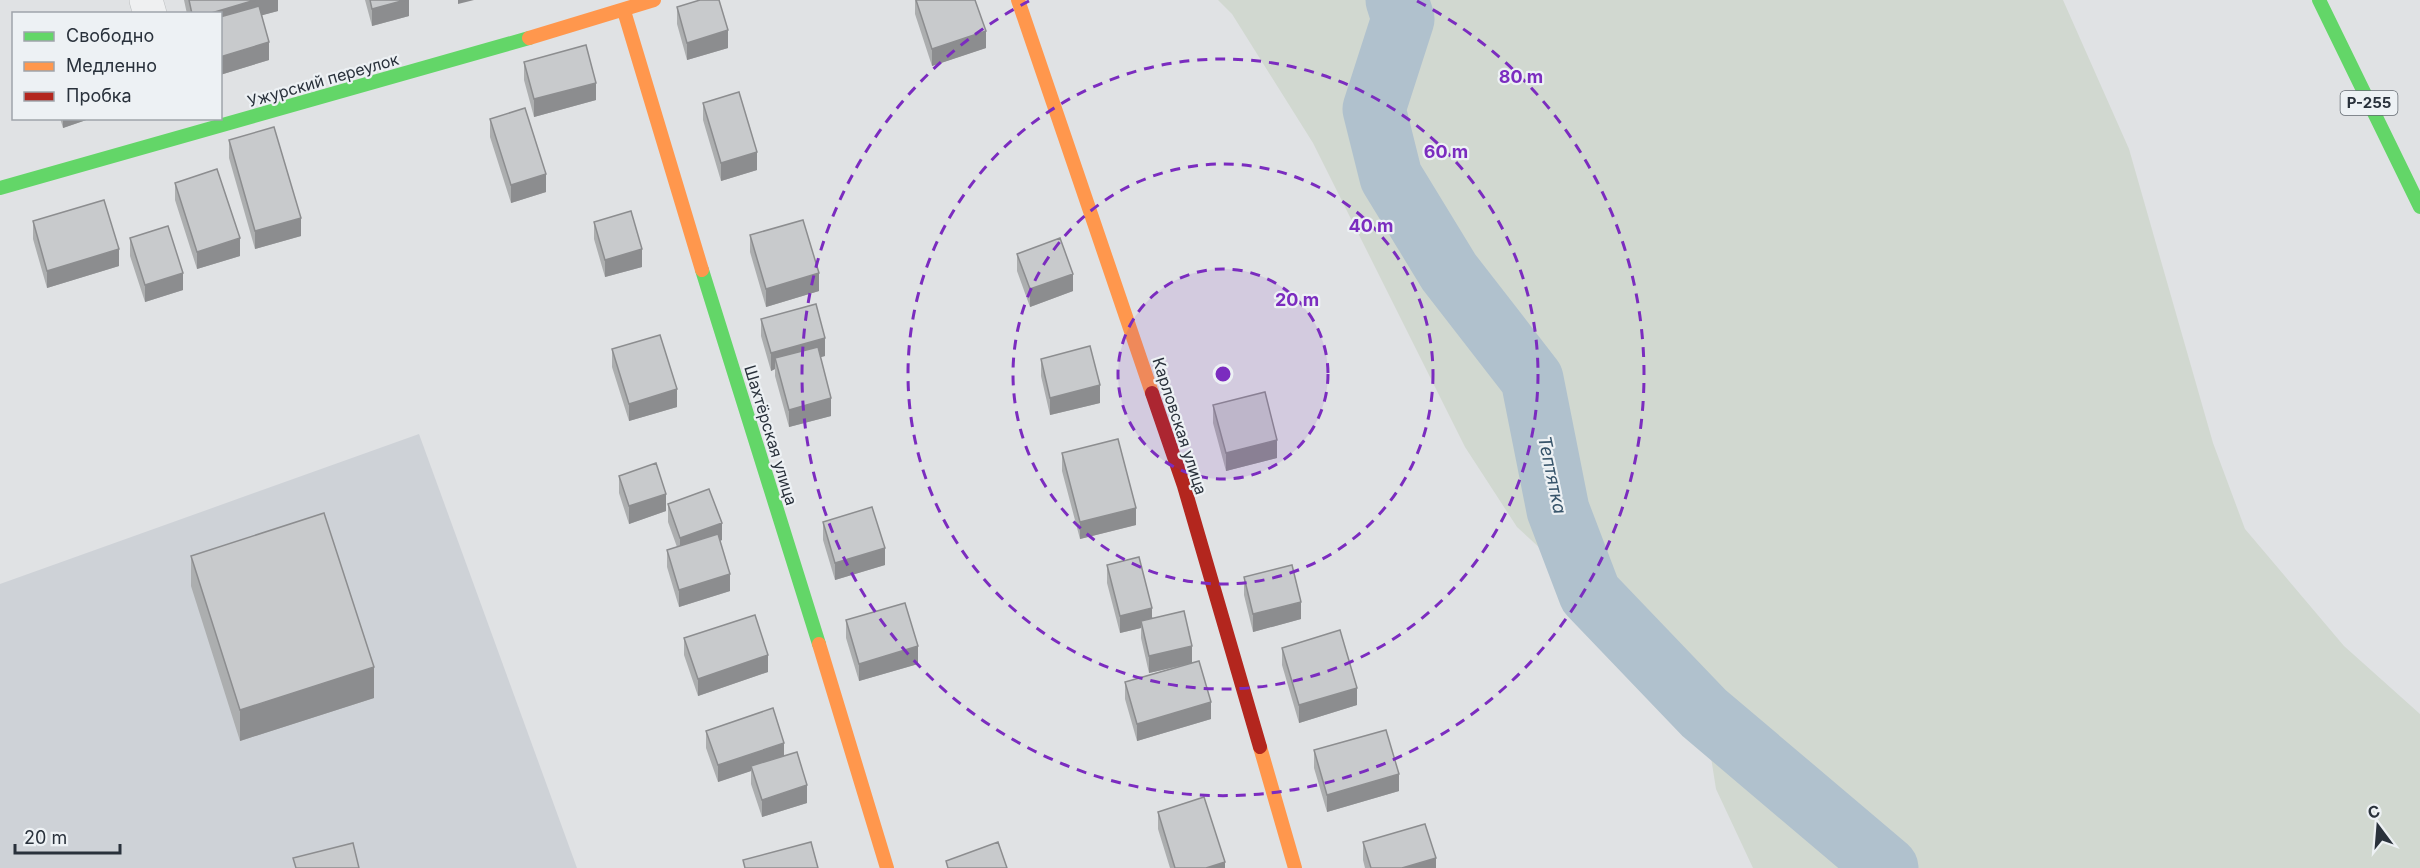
<svg xmlns="http://www.w3.org/2000/svg" width="2420" height="868" font-family="Inter,sans-serif">
<rect width="100%" height="100%" fill="#e0e2e4"/>
<!-- built -->
<path fill="#ced2d7" d="M419 434 577 868H0V584Z"/>
<!-- green -->
<path fill="#d1d8d0" d="M1218 0H2063L2129 149 2213 443 2245 529 2344 646 2420 714V868H1753L1716 789 1704 713 1636 660 1590 594 1517 527 1465 447 1313 143 1232 14Z"/>
<g fill="none" stroke-linecap="round" stroke-linejoin="round">
<!-- river -->
<path stroke="#b0c1cd" stroke-width="63" d="M1397 0 1403 19 1374 109 1391 177 1449 272 1532 379 1558 510 1590 594 1704 713 1887 868"/>
<!-- street casing -->
<g stroke="#bec0c2" stroke-width="34">
<path id="street" d="M146 0 150 14"/>
</g>
<!-- street -->
<use href="#street" stroke="#eff0f1" stroke-width="33"/>
<!-- fast -->
<path stroke="#63d668" stroke-width="14" d="M2319 0 2420 207
M0 188 529 38
M702 270 819 644"/>
<!-- slow -->
<path stroke="#ff974d" stroke-width="14" d="M1018 0 1152 393
M624 11 702 270
M529 38 654 0
M819 644 887 868
M1260 747 1295 868"/>
<!-- jam -->
<path stroke="#b3261e" stroke-width="14" d="M1152 393 1184 486 1260 747"/>
</g>
<!-- wall -->
<path fill="#acaeaf" d="M184 0H278V11L262 15 269 60 220 75V14H187Z
M365 0H409V16L372 26Z
M915 0H975L986 48 932 66 915 14Z
M677 7 728 48 687 60 677 24Z
M524 62 596 100 534 117 524 80Z
M703 103 757 170 721 181 703 120Z
M60 118H92L63 128Z
M490 119 546 192 511 203 490 137Z
M229 140 301 236 255 249 229 158Z
M175 183 240 256 197 269 175 200Z
M33 221 119 266 47 288 33 239Z
M594 222 642 267 605 277 594 239Z
M750 235 819 291 766 307 750 252Z
M130 238 183 290 145 302 130 256Z
M1017 254 1073 291 1030 307 1017 271Z
M761 319 825 356 820 357 831 416 789 427 775 376V369L771 371 761 336Z
M612 349 677 407 629 421 612 367Z
M1041 359 1100 403 1050 415 1041 376Z
M1213 405 1277 458 1226 471 1213 423Z
M1062 453 1136 525 1080 539 1062 471Z
M619 476 666 511 629 524 619 493Z
M668 504 722 540 720 541 730 591 679 607 667 567V550L677 547 668 522Z
M823 522 885 565 835 580 823 540Z
M191 556 374 698 240 741 191 586Z
M1107 565 1192 663 1211 719 1137 741 1125 699V682L1185 665 1149 673 1141 638V628L1120 633 1107 583Z
M1244 577 1301 619 1253 632 1244 595Z
M846 620 918 664 859 681 846 638Z
M684 638 768 672 698 696 684 655Z
M1282 648 1357 705 1299 723 1282 665Z
M706 731 784 756 807 803 762 817 751 784V771L718 782 706 748Z
M1314 750 1399 791 1327 812 1314 768Z
M1158 812 1225 868H1170L1158 829Z
M1363 842 1436 868H1365L1363 860Z"/>
<!-- shaded-wall -->
<path fill="#8c8d8f" d="M255 0H278V11L220 27V14H208Z
M405 0H409V16L372 26V9Z
M458 0H474L458 4Z
M728 30V48L687 60V43Z
M986 31V48L932 66V49Z
M269 42V60L220 75V57Z
M596 83V100L534 117V99Z
M63 118H92L63 128Z
M757 152V170L721 181V163Z
M546 174V192L511 203V185Z
M301 218V236L255 249V231Z
M240 238V256L197 269V252Z
M119 249V266L47 288V271Z
M642 249V267L605 277V260Z
M183 273V290L145 302V285Z
M819 273V291L766 307V289Z
M1073 274V291L1030 307V289Z
M825 338V356L778 369 775 358V369L771 371V353Z
M1100 385V403L1050 415V398Z
M677 389V407L629 421V404Z
M831 398V416L789 427V410Z
M1277 440V458L1226 471V453Z
M666 494V511L629 524V506Z
M1136 508V525L1080 539V522Z
M722 523V540L680 555V538Z
M885 548V565L835 580V563Z
M730 574V591L679 607V590Z
M1301 602V619L1253 632V614Z
M1152 608V625L1141 621V628L1120 633V616Z
M918 646V664L859 681V664Z
M1192 646V663L1149 673V656Z
M768 655V672L698 696V679Z
M374 667V698L240 741V710Z
M1357 688V705L1299 723V705Z
M1211 702V719L1137 741V724Z
M784 743V760L751 766V771L718 782V765Z
M1399 774V791L1327 812V795Z
M807 785V803L762 817V800Z
M1436 858V868H1402Z
M1225 862V868H1206Z"/>
<!-- building -->
<path fill="#c8cacc" stroke="#8c8d8f" stroke-width="1.5" d="M189 0H255L208 14H192Z
M370 0H405L372 9Z
M700 0H719L728 30 687 43 677 7Z
M916 0H975L986 31 932 49Z
M259 6 269 42 220 57V17Z
M586 45 596 83 534 99 524 62Z
M739 92 757 152 721 163 703 103Z
M525 108 546 174 511 185 490 119Z
M274 127 301 218 255 231 229 140Z
M217 169 240 238 197 252 175 183Z
M104 200 119 249 47 271 33 221Z
M631 211 642 249 605 260 594 222Z
M803 220 819 273 766 289 750 235Z
M168 226 183 273 145 285 130 238Z
M1060 238 1073 274 1030 289 1017 254Z
M816 304 825 338 771 353 761 319Z
M660 335 677 389 629 404 612 349Z
M1090 346 1100 385 1050 398 1041 359Z
M818 347 831 398 789 410 775 358Z
M1265 392 1277 440 1226 453 1213 405Z
M1118 439 1136 508 1080 522 1062 453Z
M656 463 666 494 629 506 619 476Z
M709 489 722 523 680 538 668 504Z
M872 507 885 548 835 563 823 522Z
M324 513 374 667 240 710 191 556Z
M718 534 730 574 679 590 667 550Z
M1139 557 1152 608 1120 616 1107 565Z
M1292 565 1301 602 1253 614 1244 577Z
M905 603 918 646 859 664 846 620Z
M1184 611 1192 646 1149 656 1141 621Z
M755 615 768 655 698 679 684 638Z
M1340 630 1357 688 1299 705 1282 648Z
M1199 661 1211 702 1137 724 1125 682Z
M773 708 784 743 718 765 706 731Z
M1386 730 1399 774 1327 795 1314 750Z
M797 752 807 785 762 800 751 766Z
M1204 797 1225 862 1206 868H1175L1158 812Z
M1425 824 1436 858 1402 868H1371L1363 842Z
M811 842 818 868H745L743 860Z
M998 842 1007 868H948L946 861Z
M353 843 359 868H296L293 858Z"/>
<!-- distance rings -->
<circle cx="1223" cy="374" r="105" fill="#7b2cbf" fill-opacity=".12"/>
<g fill="none" stroke="#7b2cbf" stroke-width="3" stroke-dasharray="10 8">
<circle cx="1223" cy="374" r="105"/>
<circle cx="1223" cy="374" r="210"/>
<circle cx="1223" cy="374" r="315"/>
<path d="M1417 1A421 421 0 1 1 1029 1"/>
</g>
<g text-anchor="middle" stroke-width="4.5" stroke-linejoin="round" paint-order="stroke">
<!-- shield labels -->
<rect fill="#edf1f4" stroke="#646b72" stroke-width="1.5" x="2340.5" y="91" width="57" height="24" rx="4.5"/>
<g font-size="15" font-weight="bold" fill="#29313b">
<text x="2369" y="108">Р-255</text>
</g>
<!-- street labels -->
<g font-size="16" fill="#29313b" stroke="#edf1f4">
<text transform="translate(323 80) rotate(-16)" y="6">Ужурский переулок</text>
<text transform="translate(1180 426) rotate(72)" y="6">Карловская улица</text>
<text transform="translate(771 435) rotate(73)" y="6">Шахтёрская улица</text>
</g>
<!-- water labels -->
<g font-size="18" font-style="italic" fill="#37546a" stroke="#edf1f4">
<text transform="translate(1552 475) rotate(78)" y="6">Тептятка</text>
</g>
</g>
<circle cx="1223" cy="374" r="9" fill="#7b2cbf" stroke="#edf1f4" stroke-width="3"/>
<g font-size="18" text-anchor="middle" font-weight="bold" fill="#7b2cbf" stroke="#edf1f4" stroke-width="4.5" stroke-linejoin="round" paint-order="stroke">
<text x="1521" y="83">80 m</text>
<text x="1446" y="158">60 m</text>
<text x="1371" y="232">40 m</text>
<text x="1297" y="306">20 m</text>
</g>
<!-- legend -->
<rect x="12" y="12" width="210" height="108" fill="#edf1f4" stroke="#9fa4aa" stroke-width="1.5"/>
<rect x="24" y="32" width="30" height="9" fill="#63d668" stroke="#9fa4aa" stroke-width="1.5"/>
<text x="66" y="42" font-size="18" fill="#29313b">Свободно</text>
<rect x="24" y="62" width="30" height="9" fill="#ff974d" stroke="#9fa4aa" stroke-width="1.5"/>
<text x="66" y="72" font-size="18" fill="#29313b">Медленно</text>
<rect x="24" y="92" width="30" height="9" fill="#b3261e" stroke="#9fa4aa" stroke-width="1.5"/>
<text x="66" y="102" font-size="18" fill="#29313b">Пробка</text>
<!-- north arrow -->
<g transform="translate(2378 826) rotate(344)" stroke="#edf1f4" stroke-width="4.5" paint-order="stroke">
<path d="M0-4.5L10 22L0 15L-10 22Z" fill="#29313b"/>
<text y="-9" font-size="16" font-weight="bold" text-anchor="middle" fill="#29313b">С</text>
</g>
<!-- scale -->
<path d="M15 844v9h105v-9" fill="none" stroke="#29313b" stroke-width="3"/>
<text x="24" y="844" font-size="18" fill="#29313b" stroke="#edf1f4" stroke-width="4.5" paint-order="stroke">20 m</text>
</svg>
